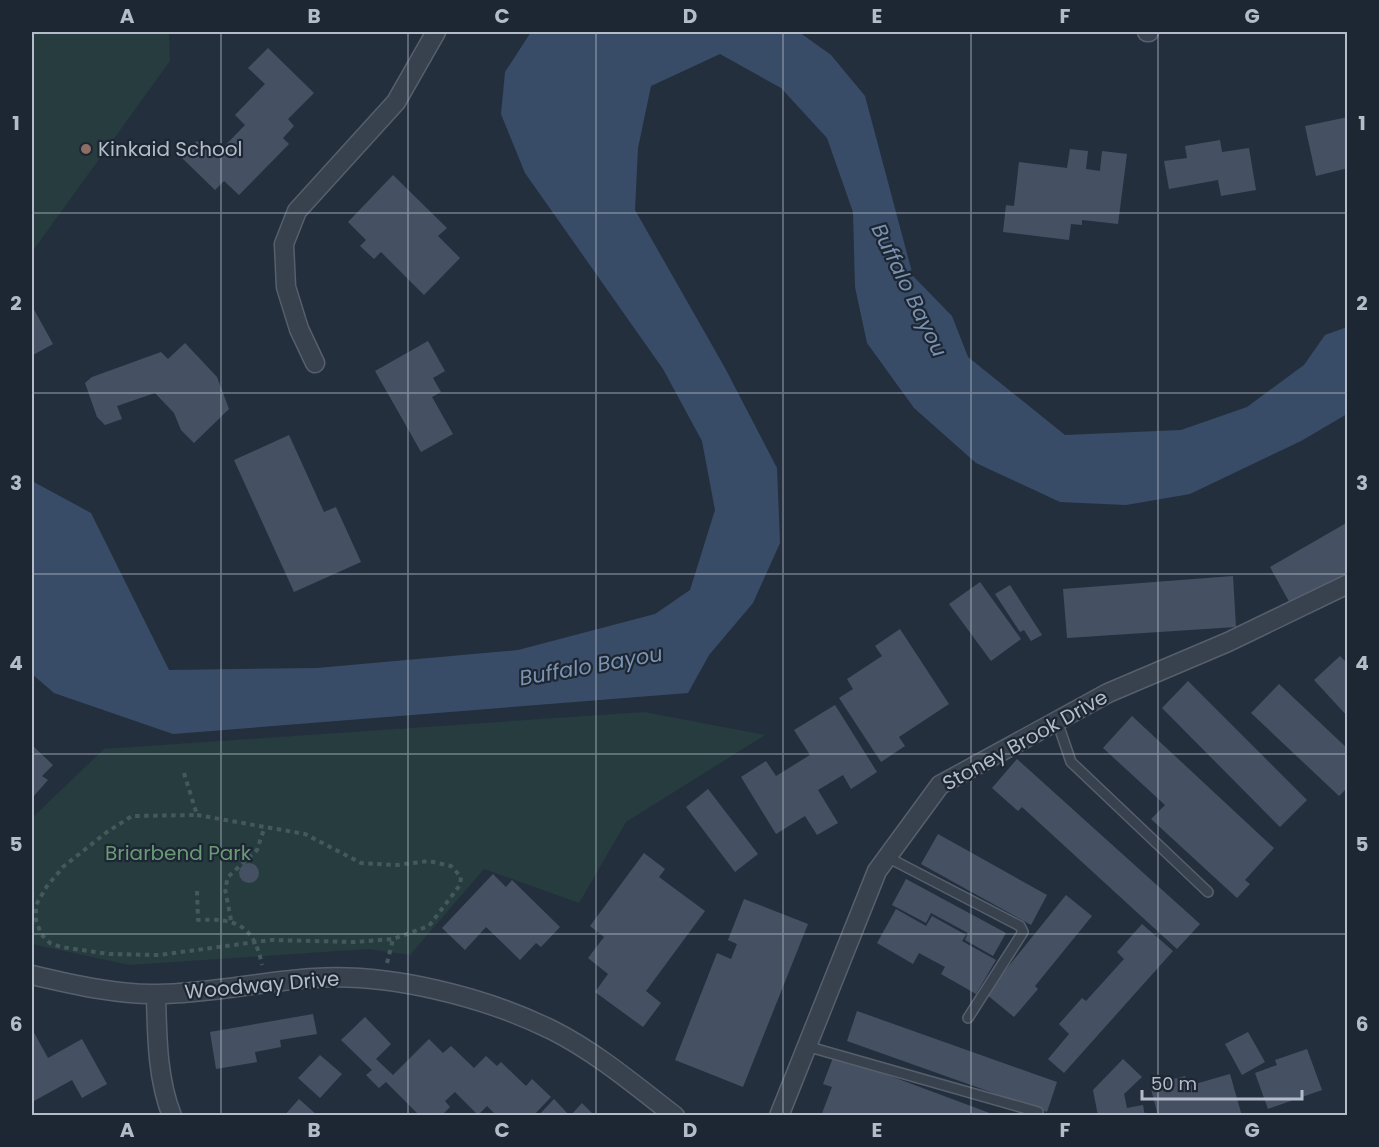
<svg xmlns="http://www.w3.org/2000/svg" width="1379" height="1147" font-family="Poppins,sans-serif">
<rect width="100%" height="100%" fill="#242f3e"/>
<!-- green -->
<path fill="#263c3f" d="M32 32H169L170 61 32 252Z
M644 712 765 735 626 822 579 903 484 869 410 955 368 949 129 965 32 944V818L104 749Z"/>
<!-- water -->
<path fill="#394c67" d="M531 32H799L831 55 865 96 913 276 952 316 968 357 1065 435 1181 430 1247 407 1304 365 1325 335 1347 327V414L1301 441 1190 494 1126 505 1060 502 976 463 914 408 867 343 855 287 853 212 827 138 781 88 720 54 651 86 638 148 635 210 725 368 777 468 780 543 753 603 709 655 688 693 173 734 54 693 32 674V481L91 513 169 670 317 668 518 650 655 614 690 590 715 510 702 441 663 369 525 173 501 114 505 72Z"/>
<!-- building -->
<path fill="#455162" d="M268 48 314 93 288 119 294 126 283 138 289 144 239 195 224 181 215 190 181 157 197 141 214 157 245 125 235 115 265 84 248 68Z
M1348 117V168L1316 176 1305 126Z
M1220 140 1222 152 1249 148 1256 190 1221 196 1218 180 1169 189 1164 161 1187 158 1185 146Z
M1070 149 1088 151 1086 169 1100 171 1102 151 1127 154 1118 224 1082 220V225L1071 224 1069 240 1003 232 1006 205 1014 206 1019 162 1067 168Z
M393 175 447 228 438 236 460 258 424 295 381 252 374 259 360 246 366 240 348 222Z
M32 306 53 344 33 355 32 353Z
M428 341 445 371 433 378 441 392 432 397 453 434 421 452 375 371Z
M185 343 217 377 229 409 194 443 181 430 174 413 155 393 117 406 122 419 105 425 97 417 85 383 92 377 161 352 168 359Z
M289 435 324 512 336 507 361 562 294 592 234 460Z
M1348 522V577L1292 607 1270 567Z
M1233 576 1236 627 1067 638 1063 589Z
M980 582 1021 639 991 661 949 604Z
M1010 585 1042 635 1031 641 1024 630 1020 632 995 594Z
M900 629 949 704 899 737 905 746 881 762 839 698 853 689 847 679 882 656 875 646Z
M1340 656 1348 664V717L1314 680Z
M1188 681 1307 800 1280 827 1162 708Z
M1279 684 1348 749V787L1339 796 1251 713Z
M835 705 877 772 851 789 843 775 818 790 838 823 817 835 805 816 776 834 741 777 766 761 776 776 810 755 794 730Z
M1132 716 1274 848 1245 880 1250 884 1237 898 1151 819 1165 805 1103 748Z
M32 745 53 765 42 776 48 780 32 798Z
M1017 759 1200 924 1177 949 1022 807 1018 811 992 788Z
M708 789 758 854 735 872 686 807Z
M938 834 1047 895 1031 925 921 864Z
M644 853 665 869 659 877 705 911 646 991 661 1003 643 1027 595 992 608 974 588 958 604 937 590 926Z
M239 873a10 10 0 1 1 20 0a10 10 0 1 1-20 0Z
M493 874 506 887 512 880 560 927 541 947 536 943 520 960 486 927 465 950 442 928Z
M906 879 1006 933 993 956 965 940 968 933 931 913 926 923 892 905Z
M1066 895 1092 916 1035 986 1038 989 1014 1017 986 994Z
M744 899 808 924 743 1087 675 1060 717 953 731 959 737 944 728 940Z
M896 909 926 926 932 916 966 935 962 941 996 960 976 994 941 974 945 967 919 953 913 964 877 943Z
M1142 924 1173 951 1064 1073 1048 1059 1069 1034 1059 1024 1082 998 1086 1001 1124 959 1117 952Z
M857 1011 1057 1082 1047 1112 847 1041Z
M313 1014 317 1034 280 1040 281 1047 255 1052 257 1062 216 1069 210 1032Z
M365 1017 391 1044 376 1059 393 1075 429 1039 443 1053 451 1046 474 1068 486 1056 497 1066 501 1062 526 1086 532 1079 551 1097 533 1116H497L487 1106 478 1115 455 1092 445 1101 450 1107 441 1116H420L386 1082 379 1088 366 1075 372 1070 341 1040Z
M32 1029 48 1058 82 1039 107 1084 82 1098 72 1080 34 1101Z
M1248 1032 1265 1062 1242 1075 1225 1044Z
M1307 1049 1322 1090 1268 1109 1255 1073 1277 1065 1275 1060Z
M320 1055 342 1074 320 1098 298 1078Z
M834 1055 995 1115 821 1116 832 1087 823 1084Z
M1123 1059 1142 1077 1124 1094 1127 1108 1143 1105 1145 1116H1098L1093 1090Z
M1230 1074 1242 1116H1158L1150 1085 1185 1076 1188 1086Z
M299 1099 318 1116H284Z
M554 1099 570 1116H538Z
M582 1103 595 1116H570Z"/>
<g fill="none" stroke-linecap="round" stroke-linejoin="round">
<!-- service casing -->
<g stroke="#565f6c" stroke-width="12">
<path id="service" d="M1057 721 1071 762 1208 892
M887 857 1020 926 1023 932 968 1018
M806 1046 1038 1112"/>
</g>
<!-- minor casing -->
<g stroke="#565f6c" stroke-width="21">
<path id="minor" d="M1147 32H1149
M315 363 299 329 286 287 284 244 297 211 396 102 436 32
M32 975C72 984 116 995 157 994 209 994 262 981 315 978 390 973 485 997 552 1030 596 1052 636 1086 675 1116
M156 994C157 1035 157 1078 172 1116
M779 1116 877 871 940 785 1108 693 1228 642 1348 584"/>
</g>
<!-- path -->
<path stroke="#44595c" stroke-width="4" stroke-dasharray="4.5 4.5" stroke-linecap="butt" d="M184 773 197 815
M197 815 305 834 361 863 397 865 429 861 451 866 461 877 460 885 429 926 393 939 355 942 271 940 159 955 109 954 61 947 50 943 41 934 36 920V905L47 886 64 866 107 832 132 816Z
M197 891 198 920C236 918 254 925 262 965
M231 920 225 889 228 877 257 850 264 829
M387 963 393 939"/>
<!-- service -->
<use href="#service" stroke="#38414e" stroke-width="9"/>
<!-- minor -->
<use href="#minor" stroke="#38414e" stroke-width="18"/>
</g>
<!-- grid -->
<path fill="none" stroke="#b4bcc9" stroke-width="1.5" stroke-opacity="0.55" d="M221 32V1116M408 32V1116M596 32V1116M783 32V1116M971 32V1116M1158 32V1116M32 213H1348M32 393H1348M32 574H1348M32 754H1348M32 934H1348"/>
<!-- markers -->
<circle fill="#8d6e63" stroke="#1d2633" stroke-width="2" cx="86" cy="149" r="6"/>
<g text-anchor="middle" stroke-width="4.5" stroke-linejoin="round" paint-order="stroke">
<!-- poi labels -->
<g font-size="20" fill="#b4bcc9" stroke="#1d2633" text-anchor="start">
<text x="98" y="156">Kinkaid School</text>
</g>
<!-- street labels -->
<g font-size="20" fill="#b4bcc9" stroke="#1d2633">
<text transform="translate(1025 740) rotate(-29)" y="7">Stoney Brook Drive</text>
<text transform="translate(262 985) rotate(-5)" y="7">Woodway Drive</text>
</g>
<!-- park labels -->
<g font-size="20" fill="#6b9a76" stroke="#1d2633">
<text x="178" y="860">Briarbend Park</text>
</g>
<!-- water labels -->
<g font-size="21" font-style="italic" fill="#7c92b1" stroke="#1d2633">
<text transform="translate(909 290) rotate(64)" y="7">Buffalo Bayou</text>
<text transform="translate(591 666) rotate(-10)" y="7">Buffalo Bayou</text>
</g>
</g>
<!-- border -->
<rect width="1379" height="1147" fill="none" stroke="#1d2633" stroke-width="66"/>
<!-- scale -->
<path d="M1142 1090v9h160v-9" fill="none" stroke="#b4bcc9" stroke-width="3"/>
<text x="1151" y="1090" font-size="18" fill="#b4bcc9" stroke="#1d2633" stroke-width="4.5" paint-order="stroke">50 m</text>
<rect x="33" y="33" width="1313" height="1081" fill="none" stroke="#b4bcc9" stroke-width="2"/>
<g font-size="20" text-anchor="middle" font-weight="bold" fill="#b4bcc9">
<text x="127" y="23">A</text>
<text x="314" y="23">B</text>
<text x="502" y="23">C</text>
<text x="690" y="23">D</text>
<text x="877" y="23">E</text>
<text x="1065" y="23">F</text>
<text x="1252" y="23">G</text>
<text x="16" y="130">1</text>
<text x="1362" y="130">1</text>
<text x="16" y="310">2</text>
<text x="1362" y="310">2</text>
<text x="16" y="490">3</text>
<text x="1362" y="490">3</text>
<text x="16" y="670">4</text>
<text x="1362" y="670">4</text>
<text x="16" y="851">5</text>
<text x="1362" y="851">5</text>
<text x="16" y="1031">6</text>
<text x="1362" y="1031">6</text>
<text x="127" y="1137">A</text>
<text x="314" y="1137">B</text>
<text x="502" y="1137">C</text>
<text x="690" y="1137">D</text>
<text x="877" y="1137">E</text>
<text x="1065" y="1137">F</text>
<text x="1252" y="1137">G</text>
</g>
</svg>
